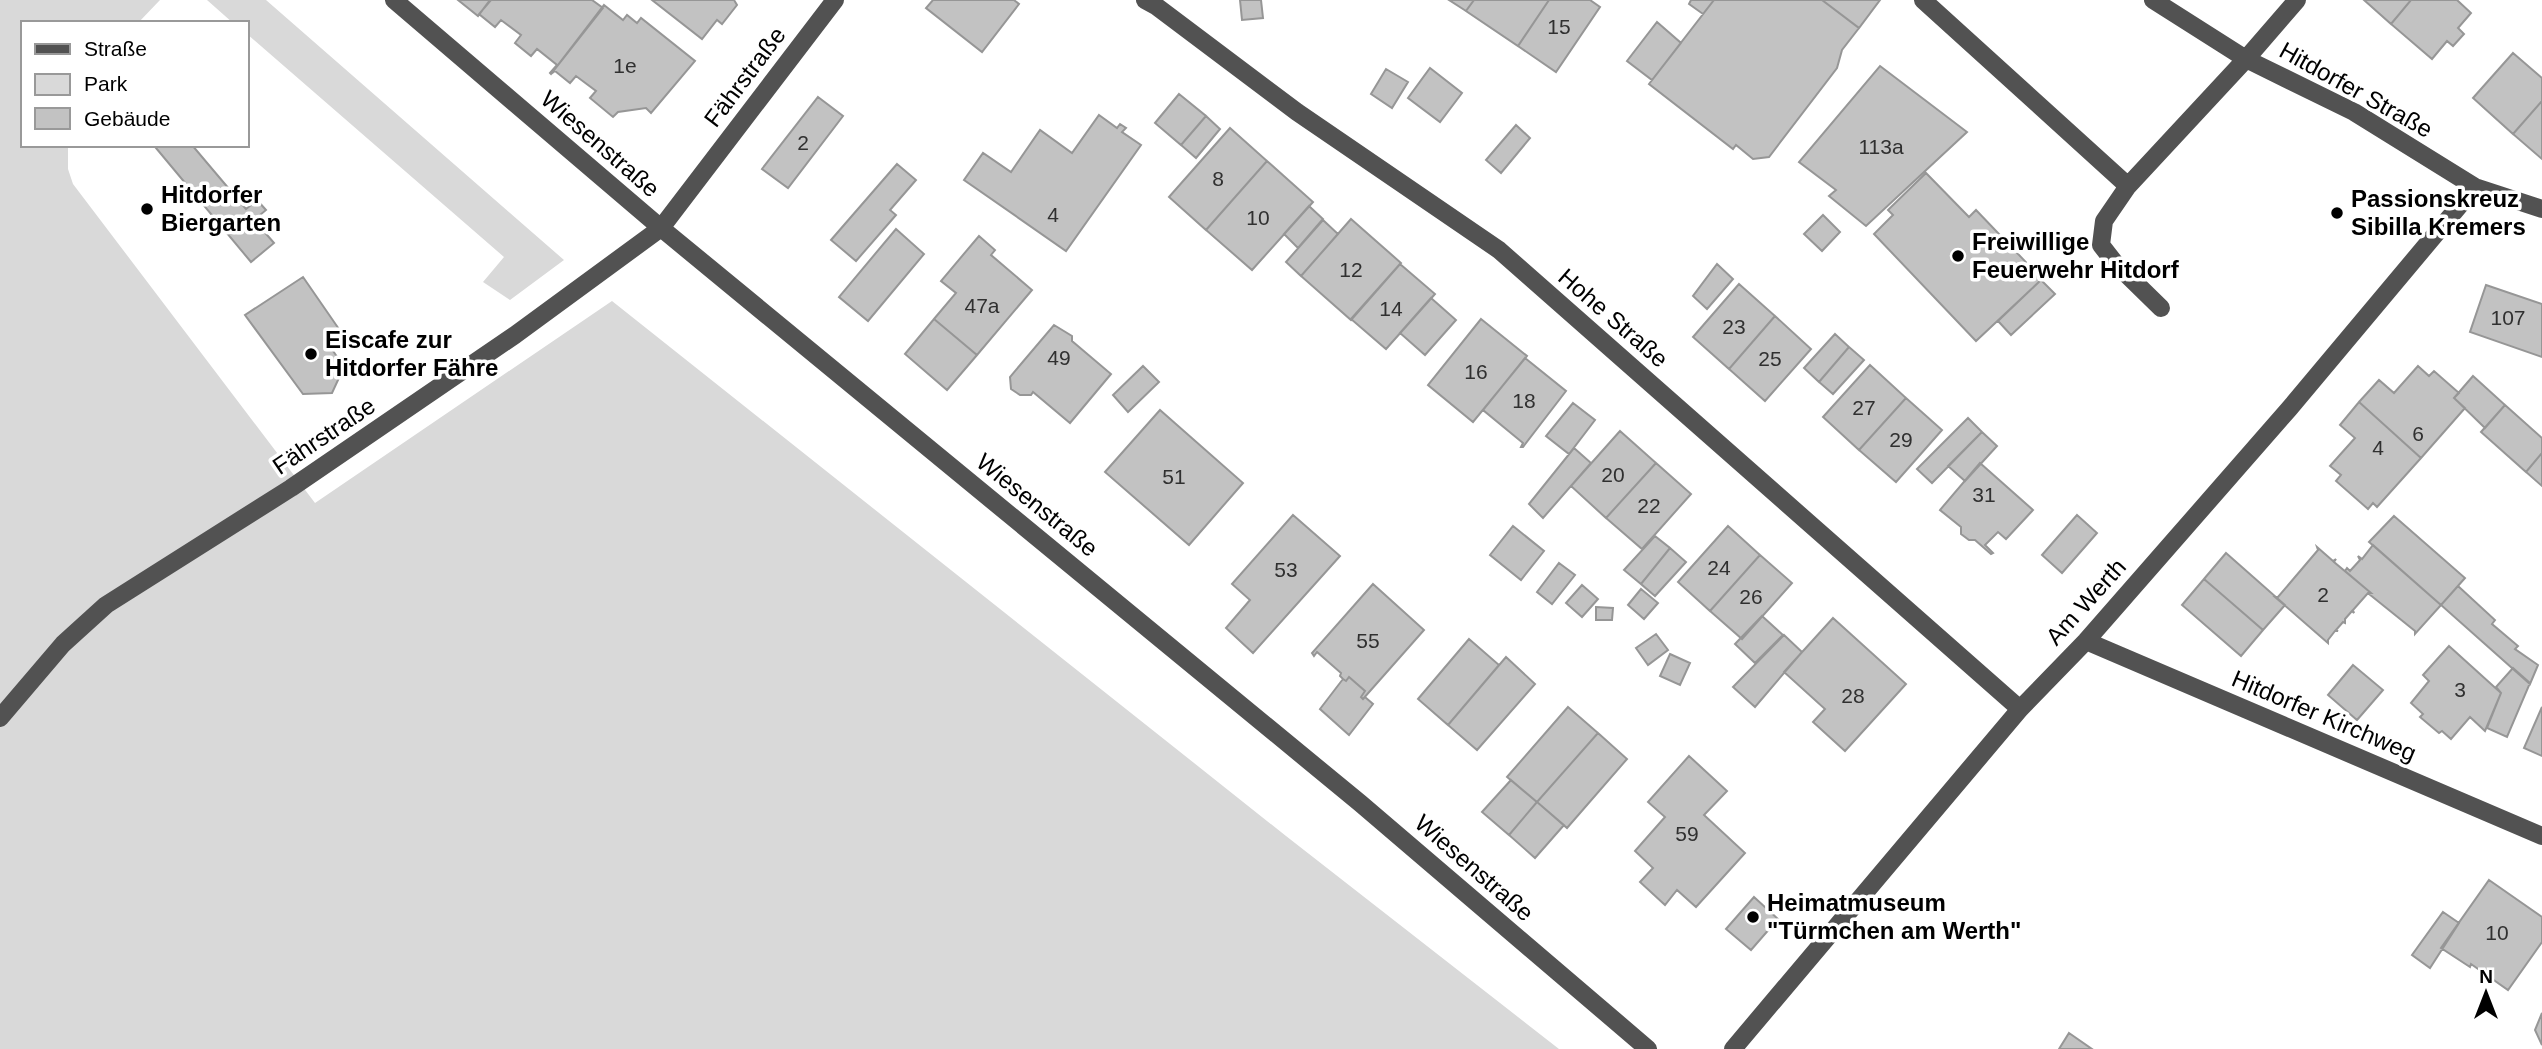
<svg xmlns="http://www.w3.org/2000/svg" width="2542" height="1049" font-family="Helvetica,sans-serif">
<rect width="100%" height="100%" fill="#fff"/>
<!-- green -->
<path fill="#d9d9d9" d="M0 0H160L138 23H23V145H68V169L73 184 315 503 612 301 1286 836 1559 1049H0Z
M207 0H266L564 260 510 300 483 282 504 257 247 34V23H233Z"/>
<!-- building -->
<path fill="#c2c2c2" stroke="#969696" stroke-width="2" d="M458 0H490L478 16Z
M491 0H592L603 8 551 74 550 73 557 65 537 49 531 56 515 43 521 35 501 20 495 27 479 14Z
M652 0H734L737 5 722 24 717 20 702 39Z
M933 0H1014L1019 4 982 52 926 8Z
M1240 0H1261L1263 18 1242 20Z
M1449 0H1474L1466 11Z
M1474 0H1549L1518 46 1466 11Z
M1549 0H1590L1600 7 1556 72 1518 46Z
M1691 0H1714L1703 14 1689 4Z
M1714 0H1822L1859 28 1842 50 1837 68 1769 157 1753 159 1736 145 1733 149 1649 84Z
M1822 0H1880L1859 28Z
M2364 0H2411L2391 24Z
M2411 0H2457L2471 13 2458 28 2464 34 2453 46 2447 41 2432 59 2391 24Z
M604 5 623 20 627 15 637 23 641 18 695 61 651 113 646 108 618 112 613 117 590 98 596 91 576 76 570 83 555 71 551 74Z
M1657 22 1681 43 1652 80 1627 61Z
M2513 53 2542 78V101L2513 134 2473 98Z
M1880 66 1967 132 1866 226 1829 196 1836 190 1799 162Z
M1430 68 1462 93 1440 122 1408 98Z
M1386 69 1408 82 1392 108 1371 94Z
M1179 94 1206 116 1181 145 1155 123Z
M818 97 843 116 788 188 762 169Z
M2542 101V159L2513 134Z
M1099 115 1117 128 1120 124 1126 128 1122 132 1141 145 1066 251 964 180 983 153 1011 172 1040 130 1072 153Z
M1206 116 1220 129 1196 158 1181 145Z
M1516 125 1530 138 1501 173 1486 160Z
M1230 128 1267 161 1206 230 1169 197Z
M159 145H192L246 209 257 200 266 210 254 220 274 243 251 262 156 148Z
M1267 161 1313 202 1252 270 1206 230Z
M897 164 916 180 890 210 896 215 856 261 831 240Z
M1926 173 1969 217 1976 210 2042 279 1976 341 1874 234 1893 215 1888 210Z
M1309 206 1323 219 1298 248 1284 234Z
M1823 215 1840 232 1822 251 1804 234Z
M1351 219 1401 263 1351 320 1301 276Z
M1323 220 1338 234 1301 276 1286 262Z
M896 229 924 254 868 321 839 297Z
M979 236 995 250 991 255 1032 290 977 355 934 319 956 293 941 281Z
M1400 264 1435 294 1386 349 1351 319Z
M1717 264 1733 279 1707 309 1693 296Z
M303 277 341 332 336 342 332 338 327 342 344 367 332 393 303 394 245 315Z
M2041 280 2055 294 2011 335 1998 321Z
M1739 284 1775 316 1729 369 1693 337Z
M2486 285 2542 304V357L2470 332Z
M1431 298 1456 320 1425 355 1400 333Z
M1775 316 1811 349 1765 401 1729 369Z
M934 319 977 355 947 390 905 354Z
M1481 319 1527 356 1473 422 1428 385Z
M1054 325 1072 336V341L1111 374 1070 423 1033 392 1031 395H1020L1011 389 1010 377Z
M1835 334 1849 347 1819 382 1804 368Z
M1849 347 1864 360 1833 394 1819 382Z
M1525 358 1566 391 1523 447H1521L1523 443 1483 410Z
M1870 365 1906 398 1859 450 1823 417Z
M1143 366 1159 382 1128 412 1113 395Z
M2418 366 2429 376 2434 371 2459 393 2454 398 2465 408 2421 458 2359 402 2379 380 2394 393Z
M2473 376 2505 405 2485 428 2454 398Z
M1906 398 1942 430 1896 482 1859 450Z
M2359 402 2421 458 2377 507 2373 503 2368 509 2336 481 2341 475 2330 466 2355 438 2340 425Z
M1573 403 1595 420 1569 454 1546 436Z
M2505 405 2542 438V453L2526 472 2481 432Z
M1160 410 1243 483 1189 545 1105 472Z
M1968 418 1982 432 1932 483 1917 469Z
M1620 431 1656 463 1606 518 1571 486Z
M1982 432 1997 446 1965 481 1948 466Z
M1574 448 1591 463 1543 518 1529 504Z
M2542 453V486L2526 472Z
M1656 463 1691 494 1642 549 1606 518Z
M1980 463 2033 510 2006 539 1998 532 1985 545 1993 553 1991 554 1975 540H1969L1961 534V527L1940 510Z
M1293 515 1340 556 1253 653 1226 628 1250 600 1232 584Z
M2077 515 2097 533 2062 573 2042 555Z
M2394 516 2465 578 2441 605 2369 542Z
M1513 526 1544 551 1521 580 1490 555Z
M1728 526 1760 555 1710 611 1678 582Z
M1655 536 1670 548 1641 584 1624 570Z
M2373 545 2441 605 2415 634V631L2369 594 2371 593 2345 571 2347 568 2350 571 2360 560 2358 556 2362 559Z
M2317 547 2333 561 2336 559 2334 562 2371 593H2368L2353 610 2354 613 2352 611 2345 619V623L2343 622 2336 630 2338 631H2335L2328 640V643L2275 597H2278L2318 550Z
M1670 548 1686 562 1655 596 1641 584Z
M2226 553 2285 605 2263 630 2204 579Z
M1760 555 1792 583 1742 639 1710 611Z
M1559 563 1575 575 1552 604 1537 592Z
M2204 579 2263 630 2241 656 2182 605Z
M1373 584 1424 630 1363 699 1361 697 1365 691 1349 677 1346 681 1343 679 1340 676 1341 673 1317 652 1314 656 1312 653Z
M1582 585 1598 599 1582 617 1566 603Z
M2458 586 2495 620 2492 624 2518 646 2515 649 2538 665 2530 684 2441 605Z
M1641 589 1658 603 1644 619 1628 605Z
M1596 607 1613 608 1612 620H1596Z
M1762 616 1783 635 1755 663 1735 644Z
M1833 618 1906 684 1845 751 1813 722 1825 709 1784 672Z
M1656 634 1668 650 1648 665 1636 648Z
M1784 635 1802 652 1755 707 1733 687Z
M1469 639 1499 665 1448 725 1418 699Z
M2449 646 2501 693 2485 731 2470 717 2451 739 2442 731 2439 733 2420 717 2423 714 2411 703 2429 681 2423 675Z
M1670 654 1690 663 1680 685 1660 676Z
M1506 657 1535 684 1477 750 1448 725Z
M2353 665 2383 690 2357 720 2328 695Z
M2513 668 2530 683 2507 737 2487 728 2501 693 2496 687Z
M1349 677 1365 691 1361 697 1363 699 1365 697 1373 704 1349 735 1320 709 1343 679 1346 681Z
M1568 707 1598 733 1537 802 1507 777Z
M2542 707V756L2524 748Z
M1598 733 1627 759 1567 828 1537 802Z
M1689 756 1727 791 1704 815 1745 853 1696 907 1677 890 1665 905 1640 882 1653 868 1635 851 1665 817 1648 802Z
M1511 780 1537 802 1509 835 1482 812Z
M1537 802 1564 825 1535 858 1509 835Z
M2489 880 2542 917V942L2508 990 2471 964 2470 967 2441 948Z
M1754 897 1778 919 1751 950 1726 929Z
M2443 912 2459 923 2430 968 2412 955Z
M2542 1013V1045L2535 1030Z
M2069 1033 2092 1049H2059Z"/>
<g fill="none" stroke-linecap="round" stroke-linejoin="round">
<!-- minor -->
<path stroke="#525252" stroke-width="18" d="M394 0 661 228 1360 803 1648 1049
M1145 0 1156 6 1297 112 1499 250 2020 709
M1923 0 2128 186 2246 59 2297 0
M2153 0 2246 59 2354 112 2475 187 2542 209
M2128 186 2104 221 2101 245 2115 263 2161 308
M2086 641 2542 836
M0 718 63 644 106 605 291 488 515 335 661 228 835 0
M1733 1049 2020 709 2086 641 2289 409 2475 187"/>
</g>
<!-- markers -->
<g fill="#000" stroke="#fff" stroke-width="2.5">
<circle cx="147" cy="209" r="7"/>
<circle cx="2337" cy="213" r="7"/>
<circle cx="1958" cy="256" r="7"/>
<circle cx="311" cy="354" r="7"/>
<circle cx="1753" cy="917" r="7"/>
</g>
<g text-anchor="middle" stroke-width="7" stroke-linejoin="round" paint-order="stroke">
<!-- number labels -->
<g font-size="21" fill="#303030">
<text x="1559" y="34">15</text>
<text x="625" y="73">1e</text>
<text x="803" y="150">2</text>
<text x="1881" y="154">113a</text>
<text x="1218" y="186">8</text>
<text x="1053" y="222">4</text>
<text x="1258" y="225">10</text>
<text x="1351" y="277">12</text>
<text x="982" y="313">47a</text>
<text x="1391" y="316">14</text>
<text x="2508" y="325">107</text>
<text x="1734" y="334">23</text>
<text x="1059" y="365">49</text>
<text x="1770" y="366">25</text>
<text x="1476" y="379">16</text>
<text x="1524" y="408">18</text>
<text x="1864" y="415">27</text>
<text x="2418" y="441">6</text>
<text x="1901" y="447">29</text>
<text x="2378" y="455">4</text>
<text x="1613" y="482">20</text>
<text x="1174" y="484">51</text>
<text x="1984" y="502">31</text>
<text x="1649" y="513">22</text>
<text x="1719" y="575">24</text>
<text x="1286" y="577">53</text>
<text x="2323" y="602">2</text>
<text x="1751" y="604">26</text>
<text x="1368" y="648">55</text>
<text x="2460" y="697">3</text>
<text x="1853" y="703">28</text>
<text x="1687" y="841">59</text>
<text x="2497" y="940">10</text>
</g>
<!-- street labels -->
<g font-size="24" fill="#000" stroke="#fff">
<text transform="translate(745 77) rotate(-53)" y="8">Fährstraße</text>
<text transform="translate(2356 90) rotate(29)" y="8">Hitdorfer Straße</text>
<text transform="translate(600 144) rotate(41)" y="8">Wiesenstraße</text>
<text transform="translate(1613 318) rotate(41)" y="8">Hohe Straße</text>
<text transform="translate(324 436) rotate(-34)" y="8">Fährstraße</text>
<text transform="translate(1037 505) rotate(39)" y="8">Wiesenstraße</text>
<text transform="translate(2086 602) rotate(-48)" y="8">Am Werth</text>
<text transform="translate(2324 716) rotate(23)" y="8">Hitdorfer Kirchweg</text>
<text transform="translate(1474 868) rotate(41)" y="8">Wiesenstraße</text>
</g>
<!-- poi labels -->
<g font-size="24" font-weight="bold" fill="#000" stroke="#fff" text-anchor="start">
<text x="161" y="203">Hitdorfer<tspan x="161" dy="28">Biergarten</tspan></text>
<text x="2351" y="207">Passionskreuz<tspan x="2351" dy="28">Sibilla Kremers</tspan></text>
<text x="1972" y="250">Freiwillige<tspan x="1972" dy="28">Feuerwehr Hitdorf</tspan></text>
<text x="325" y="348">Eiscafe zur<tspan x="325" dy="28">Hitdorfer Fähre</tspan></text>
<text x="1767" y="911">Heimatmuseum<tspan x="1767" dy="28">"Türmchen am Werth"</tspan></text>
</g>
</g>
<!-- legend -->
<rect x="21" y="21" width="228" height="126" fill="#ffffff" stroke="#999999" stroke-width="2"/>
<rect x="35" y="44" width="35" height="10" fill="#525252" stroke="#999999" stroke-width="2"/>
<text x="84" y="56" font-size="21" fill="#000000">Straße</text>
<rect x="35" y="74" width="35" height="21" fill="#d9d9d9" stroke="#999999" stroke-width="2"/>
<text x="84" y="91" font-size="21" fill="#000000">Park</text>
<rect x="35" y="108" width="35" height="21" fill="#c2c2c2" stroke="#999999" stroke-width="2"/>
<text x="84" y="126" font-size="21" fill="#000000">Gebäude</text>
<!-- north arrow -->
<g transform="translate(2486 993)" stroke="#ffffff" stroke-width="5" paint-order="stroke">
<path d="M0-5L12 26L0 18L-12 26Z" fill="#000000"/>
<text y="-10" font-size="19" font-weight="bold" text-anchor="middle" fill="#000000">N</text>
</g>
</svg>
